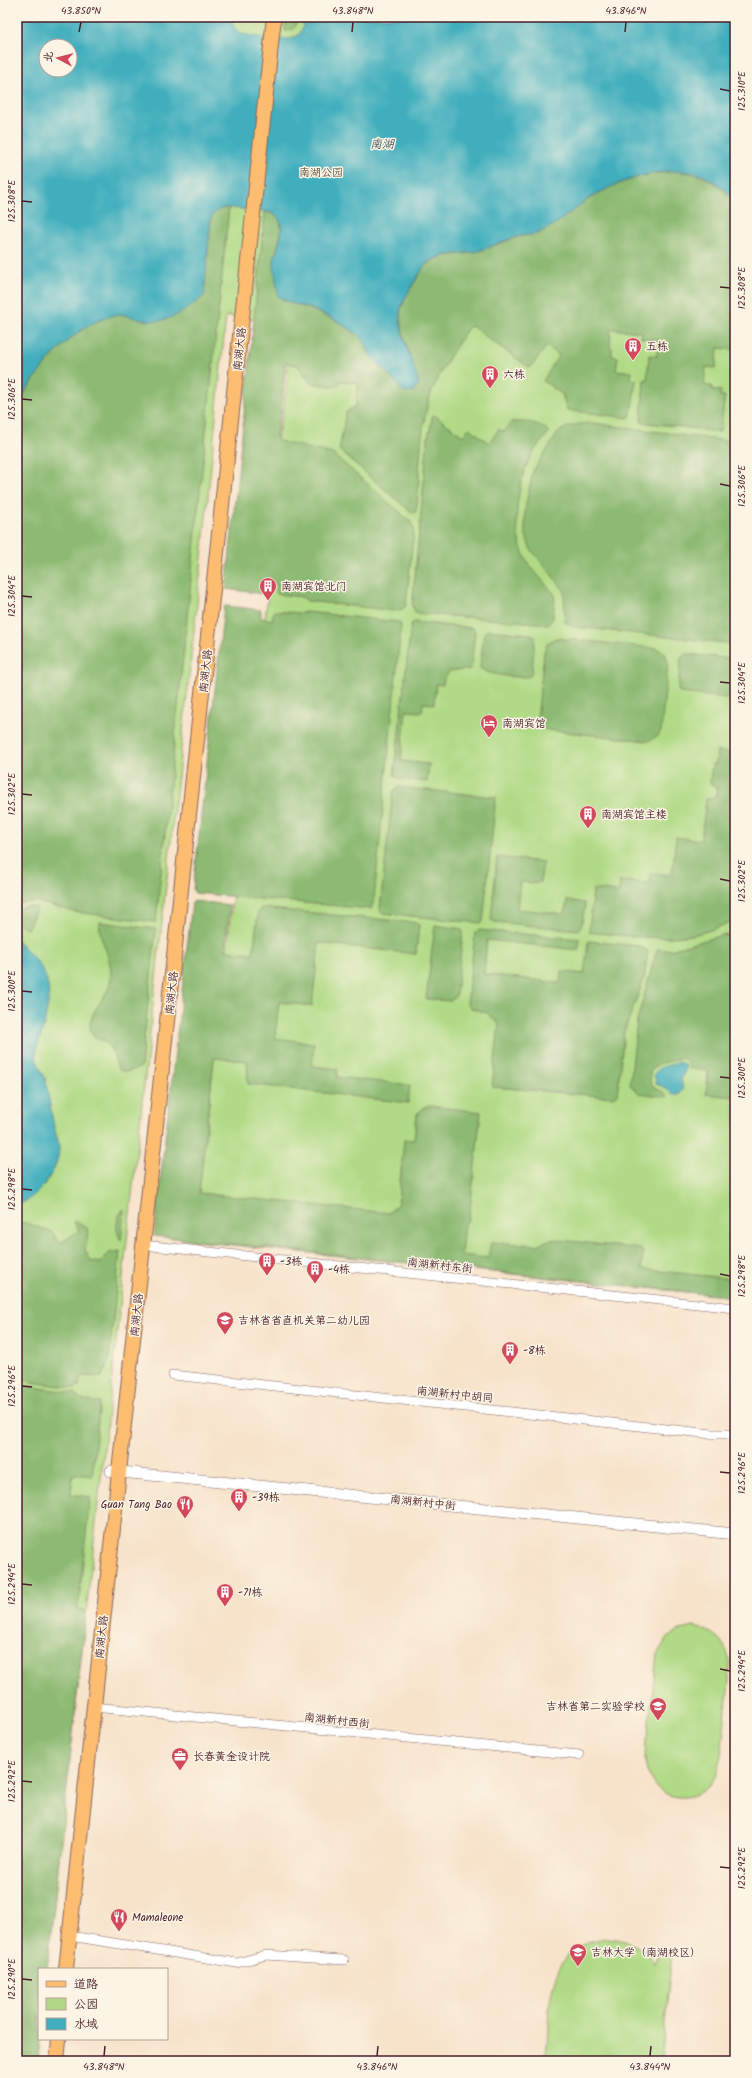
<svg xmlns="http://www.w3.org/2000/svg" width="752" height="2078" font-family="Kalam,'LXGW WenKai TC',sans-serif">
<rect width="100%" height="100%" fill="#fcf5e5"/>
<filter id="ink" filterUnits="userSpaceOnUse"><feTurbulence type="fractalNoise" baseFrequency=".025" numOctaves="2"/><feDisplacementMap in="SourceGraphic" scale="8" xChannelSelector="R" yChannelSelector="G"/><feConvolveMatrix kernelMatrix="1 2 1 2 8 2 1 2 1" color-interpolation-filters="sRGB"/></filter>
<filter id="wash" filterUnits="userSpaceOnUse"><feTurbulence type="fractalNoise" baseFrequency=".012" numOctaves="4" result="noise"/><feDisplacementMap in="SourceGraphic" scale="16" xChannelSelector="R" yChannelSelector="G"/><feGaussianBlur stdDeviation="0.9" result="paint"/><feColorMatrix in="noise" values="0 0 0 0 0 0 0 0 0 0 0 0 0 0 0 0 0 1.4 0 .05"/><feComposite in="paint" operator="in"/></filter>
<g filter="url(#wash)">
<rect width="100%" height="100%" fill="#f7e3ca"/>
<!-- green -->
<path fill="#b0da85" stroke="#7d7c58" fill-rule="evenodd" d="M17 17H735V1297L193 1241 269 584 261 542 271 461 283 414 294 324 226 316 201 567 47 1969H39L40 2039 38 2061H17ZM46 46H70V70H46Z
M693 1627C716 1630 730 1646 730 1669 728 1692 725 1715 723 1739 721 1749 721 1762 718 1772 710 1794 683 1804 663 1792 650 1784 645 1770 645 1756L657 1654 668 1637 680 1630Z
M610 1938C629 1940 644 1948 655 1964L657 1953 672 1954 661 2061H546C550 2012 543 1940 610 1938Z"/>
<!-- forest -->
<path fill="#8cba72" stroke="#6b6c4e" d="M287 17H298C296 25 295 31 285 31Z
M677 171C706 176 713 179 735 200V350L718 348 716 368 706 367 704 385 712 386V390L721 391 720 396H725L720 432 641 422 644 380H647L649 355 657 356 658 340 641 338 642 332 611 329 610 347 612 348V356L618 357 616 370 632 372 631 379 636 380 631 414 629 418 567 410 562 394 543 381 559 355 547 346 530 368 471 326 467 329C453 352 437 374 429 400 419 434 420 472 417 507L415 513 411 512 339 450 346 412 356 406 358 383 341 381 336 387 310 383 298 365 286 363 281 413 276 436 279 441 333 454 411 522 414 529 406 606 403 609 396 611 307 601 302 597 276 594 277 584 264 583 263 594 226 589 265 212C295 216 274 247 274 264 275 276 280 289 283 300 303 306 369 329 368 352L391 376 398 386 419 385 403 333 400 311 407 294 425 265 443 256 476 252 520 236 535 234 592 197 614 185 645 175Z
M229 207 156 922 75 912 37 902 17 903V404C41 368 69 327 114 315 123 313 135 317 144 320L209 240 211 218 215 211Z
M433 414 463 436 469 428 489 443 499 429 504 432 511 422C524 422 540 421 549 432 542 441 533 451 528 462 516 491 511 531 526 559 534 573 546 583 555 595L553 619 548 624 416 613 412 606 428 438Z
M592 423 735 442V644L574 627 565 622 564 590 530 548 525 532V510L533 471 558 433C568 424 579 424 592 423Z
M226 606 261 610V618L272 620 274 611 300 613 306 612 399 622 401 625 374 899 371 909 195 893 193 890 224 607Z
M414 622 473 628 475 631 471 668 468 670 450 671 444 678 443 685 436 684 434 704 423 703 422 712 406 711 401 761 429 764 427 782 399 779 394 775 411 624Z
M488 630 531 634 535 636 532 671 530 676C521 679 487 675 480 668L484 633Z
M555 638 656 648 665 653 668 662 661 731 658 736 648 741 547 730 540 727 537 720 544 652 547 644Z
M686 654 735 659V699L680 693 678 690 681 658Z
M717 751 735 753V919C689 946 639 937 589 932L593 889 619 892 620 881 650 883 651 873 672 875 676 837 701 840 706 799H711L716 796 717 788 710 783 712 764 716 765Z
M398 787 496 797 483 921 480 923 383 913 380 909 393 791Z
M497 857 543 862 540 882 536 883 520 882 517 909 565 914 567 900 584 903 585 907 581 927 578 930 495 922 491 920Z
M194 901 230 905 225 950 253 953 258 912 261 908 418 923 419 925 416 954 319 943 312 1006 279 1002 275 1038 314 1043 312 1066 338 1069 337 1077 410 1085 408 1103 248 1084 247 1061 214 1058 199 1193 389 1213 398 1203 404 1140H414L417 1114 423 1108 430 1106 481 1112 469 1219 464 1225 461 1255 488 1258 491 1242 537 1245 551 1239 641 1249 643 1253 641 1269 735 1279V1297L154 1236 192 903Z
M24 907H37L27 930 17 921V909Z
M100 922 156 929 141 1067C107 1082 122 1057 106 1043 103 1040 98 1039 94 1037 81 1018 106 1001 110 983 115 957 97 941 100 922Z
M435 925 461 929 463 931 456 996 450 1001 426 999Z
M478 930 580 939 578 950 487 940 484 974 560 983 561 971 584 974 588 942 590 941 639 946 648 951 644 979 624 1032 617 1095 612 1097 492 1087 499 1024 487 1013 471 1008 467 1003 475 933Z
M723 935 735 937V1083L733 1097 706 1094 708 1071 690 1069 687 1061C678 1054 675 1061 667 1062 657 1064 648 1068 650 1080 652 1090 663 1089 668 1097L639 1093 630 1085 637 1021 657 949 670 950Z
M124 1209 121 1240C114 1229 116 1217 124 1209Z
M77 1221 87 1228 88 1234 85 1250 91 1261 100 1263 109 1253 120 1251 109 1360 102 1377 84 1376 80 1378 79 1386 74 1388 17 1380V1222L26 1223 52 1232 60 1243 79 1231 74 1222Z
M17 1385 75 1393C80 1402 91 1401 100 1402L92 1476 73 1474 71 1494 90 1497 78 1609 86 1611 47 1969H39L40 2039 37 2061H17Z"/>
<!-- water -->
<path fill="#40aebd" stroke="#456674" fill-rule="evenodd" d="M17 17H231C232 23 234 29 240 33 246 36 287 41 293 38 302 35 304 25 304 17H735V200C725 191 717 182 704 176 671 162 620 180 591 197 573 209 557 226 536 234 531 235 526 235 521 236 506 239 492 247 478 251 462 255 435 252 424 267 418 276 401 302 400 312 399 337 415 361 419 385L413 392 405 393 368 352C369 336 332 318 318 312 305 305 289 305 278 296 277 285 274 273 274 263 275 247 291 225 273 214 268 210 248 210 240 209 227 207 218 206 211 218L204 296C186 310 168 325 144 320 134 319 125 312 114 315 69 327 41 368 17 404ZM46 46H70V70H46Z
M17 940C51 974 54 983 43 1029 41 1037 36 1047 36 1055 37 1064 42 1070 45 1078 49 1094 50 1110 54 1126 55 1133 60 1143 59 1150 58 1171 37 1199 17 1205Z
M679 1062 684 1064 686 1069 681 1079 683 1089 679 1095H674L665 1088 657 1084 654 1074 660 1068Z"/>
</g>
<g filter="url(#ink)">
<g fill="none" stroke-linecap="round" stroke-linejoin="round">
<!-- minor casing -->
<g stroke="#876463" stroke-width="10">
<path id="minor" d="M143 1245 735 1308
M173 1375 712 1434H735
M94 1707 579 1755
M70 1936 237 1963 266 1955 344 1960"/>
</g>
<!-- tertiary casing -->
<g stroke="#876463" stroke-width="12">
<path id="tertiary" d="M111 1471 735 1534"/>
</g>
<!-- primary casing -->
<g stroke="#876463" stroke-width="16">
<path id="primary" d="M66 1969 274 17
M57 2061 59 2039"/>
</g>
<!-- minor -->
<use href="#minor" stroke="#fff" stroke-width="9"/>
<!-- tertiary -->
<use href="#tertiary" stroke="#fff" stroke-width="11"/>
<!-- primary -->
<use href="#primary" stroke="#fcbd6f" stroke-width="14"/>
</g>
</g>
<!-- ticks -->
<path fill="none" stroke="#4a1f2b" stroke-width="1.5" d="M79 32 81 22M352 32 353 22M625 32 626 22M720 89 730 91M22 201 32 202M720 287 730 288M22 399 32 400M720 484 730 486M22 596 32 597M720 682 730 683M22 794 32 795M720 879 730 881M22 991 32 992M720 1077 730 1078M22 1189 32 1190M720 1274 730 1276M22 1386 32 1387M720 1472 730 1473M22 1584 32 1585M720 1669 730 1671M22 1781 32 1782M720 1867 730 1868M22 1979 32 1980M104 2056 105 2046M377 2056 378 2046M650 2056 651 2046"/>
<!-- icons -->
<defs>
<g id="building-pin" transform="scale(0.9)"><path d="M0 17L-7.5 6A9.5 9.5 0 1 1 7.5 6Z" fill="#d1495b" stroke="#fcf5e5"/><path d="M-4-6H4V6H1V3H-1V6H-4ZM-2.5-4.3h1.7v1.8h-1.7ZM.8-4.3h1.7v1.8H.8ZM-2.5-1h1.7V.8h-1.7ZM.8-1h1.7V.8H.8Z" fill="#fff"/></g>
<g id="hotel-pin" transform="scale(0.9)"><path d="M0 17L-7.5 6A9.5 9.5 0 1 1 7.5 6Z" fill="#d1495b" stroke="#fcf5e5"/><path d="M-6-4.5h1.5V1H6V5H4.5V3h-9V5H-6ZM-4 0a1.8 1.8 0 1 1 3.6 0ZM.5 0V-2.5h3Q6-2.5 6 0Z" fill="#fff"/></g>
<g id="school-pin" transform="scale(0.9)"><path d="M0 17L-7.5 6A9.5 9.5 0 1 1 7.5 6Z" fill="#d1495b" stroke="#fcf5e5"/><path d="M0-5L7-2L0 1L-7-2ZM-4 1L0 2.5L4 1V4Q0 6-4 4Z" fill="#fff"/></g>
<g id="restaurant-pin" transform="scale(0.9)"><path d="M0 17L-7.5 6A9.5 9.5 0 1 1 7.5 6Z" fill="#d1495b" stroke="#fcf5e5"/><path d="M-5-6h1v4h1v-4h1v4h1v-4h1v5L-1.5 .5V6h-2V.5L-5-1ZM5-6V6H3V1.5H1.5Q1.5-4 5-6Z" fill="#fff"/></g>
<g id="office-pin" transform="scale(0.9)"><path d="M0 17L-7.5 6A9.5 9.5 0 1 1 7.5 6Z" fill="#d1495b" stroke="#fcf5e5"/><path d="M-6-3h4V-5.5h4V-3h4V5H-6ZM-1-4.5V-3h2v-1.5ZM-6 0V1H6V0Z" fill="#fff"/></g>
<g id="university-pin" transform="scale(0.9)"><path d="M0 17L-7.5 6A9.5 9.5 0 1 1 7.5 6Z" fill="#d1495b" stroke="#fcf5e5"/><path d="M0-5L7-2L0 1L-7-2ZM-4 1L0 2.5L4 1V4Q0 6-4 4Z" fill="#fff"/></g>
</defs>
<g fill-rule="evenodd">
<use href="#building-pin" x="633" y="346"/>
<use href="#building-pin" x="490" y="374"/>
<use href="#building-pin" x="268" y="586"/>
<use href="#hotel-pin" x="489" y="723"/>
<use href="#building-pin" x="588" y="814"/>
<use href="#building-pin" x="267" y="1261"/>
<use href="#building-pin" x="315" y="1269"/>
<use href="#school-pin" x="225" y="1320"/>
<use href="#building-pin" x="510" y="1350"/>
<use href="#building-pin" x="239" y="1497"/>
<use href="#restaurant-pin" x="185" y="1504"/>
<use href="#building-pin" x="225" y="1592"/>
<use href="#school-pin" x="658" y="1706"/>
<use href="#office-pin" x="180" y="1756"/>
<use href="#restaurant-pin" x="119" y="1917"/>
<use href="#university-pin" x="578" y="1952"/>
</g>
<g text-anchor="middle" stroke-width="3" stroke-linejoin="round" paint-order="stroke">
<!-- park labels -->
<g font-size="11" fill="#644e42" stroke="#fcf5e5">
<text x="321" y="176">南湖公园</text>
</g>
<!-- poi labels -->
<g font-size="11" fill="#4a1f2b" stroke="#fcf5e5" text-anchor="start">
<text x="646" y="350">五栋</text>
<text x="503" y="378">六栋</text>
<text x="281" y="590">南湖宾馆北门</text>
<text x="502" y="727">南湖宾馆</text>
<text x="601" y="818">南湖宾馆主楼</text>
<text x="280" y="1265">-3栋</text>
<text x="328" y="1273">-4栋</text>
<text x="238" y="1324">吉林省省直机关第二幼儿园</text>
<text x="523" y="1354">-8栋</text>
<text x="252" y="1501">-39栋</text>
<text x="172" y="1508" text-anchor="end">Guan Tang Bao</text>
<text x="238" y="1596">-71栋</text>
<text x="645" y="1710" text-anchor="end">吉林省第二实验学校</text>
<text x="193" y="1760">长春黄金设计院</text>
<text x="132" y="1921">Mamaleone</text>
<text x="591" y="1956">吉林大学（南湖校区）</text>
</g>
<!-- street labels -->
<g font-size="11" fill="#4a1f2b" stroke="#fcf5e5">
<text transform="translate(239 349) rotate(-84)" y="4">南湖大路</text>
<text transform="translate(205 671) rotate(-84)" y="4">南湖大路</text>
<text transform="translate(171 993) rotate(-84)" y="4">南湖大路</text>
<text transform="translate(440 1265) rotate(6)" y="4">南湖新村东街</text>
<text transform="translate(136 1315) rotate(-84)" y="4">南湖大路</text>
<text transform="translate(455 1394) rotate(6)" y="4">南湖新村中胡同</text>
<text transform="translate(423 1502) rotate(6)" y="4">南湖新村中街</text>
<text transform="translate(101 1637) rotate(-84)" y="4">南湖大路</text>
<text transform="translate(337 1720) rotate(6)" y="4">南湖新村西街</text>
</g>
<!-- water labels -->
<g font-size="12" font-style="italic" fill="#465865" stroke="#fcf5e5">
<text x="382" y="148">南湖</text>
</g>
</g>
<!-- margin -->
<rect width="752" height="2078" fill="none" stroke="#fcf5e5" stroke-width="44"/>
<!-- legend -->
<rect x="38" y="1968" width="130" height="72" fill="#fcf5e5" stroke="#b59f9b"/>
<rect x="46" y="1981" width="20" height="6" fill="#fcbd6f" stroke="#b59f9b"/>
<text x="74" y="1988" font-size="12" fill="#4a1f2b">道路</text>
<rect x="46" y="1998" width="20" height="12" fill="#b0da85" stroke="#b59f9b"/>
<text x="74" y="2008" font-size="12" fill="#4a1f2b">公园</text>
<rect x="46" y="2018" width="20" height="12" fill="#40aebd" stroke="#b59f9b"/>
<text x="74" y="2028" font-size="12" fill="#4a1f2b">水域</text>
<!-- north arrow -->
<g transform="translate(58 58) rotate(277)"><circle r="19" fill="#fcf5e5" stroke="#b59f9b"/>
<path d="M0-3L7 15L0 10L-7 15Z" fill="#d1495b"/>
<text y="-6" font-size="11" font-weight="bold" text-anchor="middle" fill="#4a1f2b">北</text>
</g>
<rect x="22" y="22" width="708" height="2034" fill="none" stroke="#4a1f2b" stroke-width="1.5"/>
<g font-size="10" text-anchor="middle" fill="#4a1f2b">
<text x="81" y="14">43.850°N</text>
<text x="353" y="14">43.848°N</text>
<text x="626" y="14">43.846°N</text>
<text transform="translate(741 91) rotate(-90)" y="4">125.310°E</text>
<text transform="translate(11 201) rotate(-90)" y="4">125.308°E</text>
<text transform="translate(741 288) rotate(-90)" y="4">125.308°E</text>
<text transform="translate(11 399) rotate(-90)" y="4">125.306°E</text>
<text transform="translate(741 486) rotate(-90)" y="4">125.306°E</text>
<text transform="translate(11 596) rotate(-90)" y="4">125.304°E</text>
<text transform="translate(741 683) rotate(-90)" y="4">125.304°E</text>
<text transform="translate(11 794) rotate(-90)" y="4">125.302°E</text>
<text transform="translate(741 881) rotate(-90)" y="4">125.302°E</text>
<text transform="translate(11 991) rotate(-90)" y="4">125.300°E</text>
<text transform="translate(741 1078) rotate(-90)" y="4">125.300°E</text>
<text transform="translate(11 1189) rotate(-90)" y="4">125.298°E</text>
<text transform="translate(741 1276) rotate(-90)" y="4">125.298°E</text>
<text transform="translate(11 1386) rotate(-90)" y="4">125.296°E</text>
<text transform="translate(741 1473) rotate(-90)" y="4">125.296°E</text>
<text transform="translate(11 1584) rotate(-90)" y="4">125.294°E</text>
<text transform="translate(741 1671) rotate(-90)" y="4">125.294°E</text>
<text transform="translate(11 1781) rotate(-90)" y="4">125.292°E</text>
<text transform="translate(741 1868) rotate(-90)" y="4">125.292°E</text>
<text transform="translate(11 1979) rotate(-90)" y="4">125.290°E</text>
<text x="104" y="2070">43.848°N</text>
<text x="377" y="2070">43.846°N</text>
<text x="650" y="2070">43.844°N</text>
</g>
</svg>
